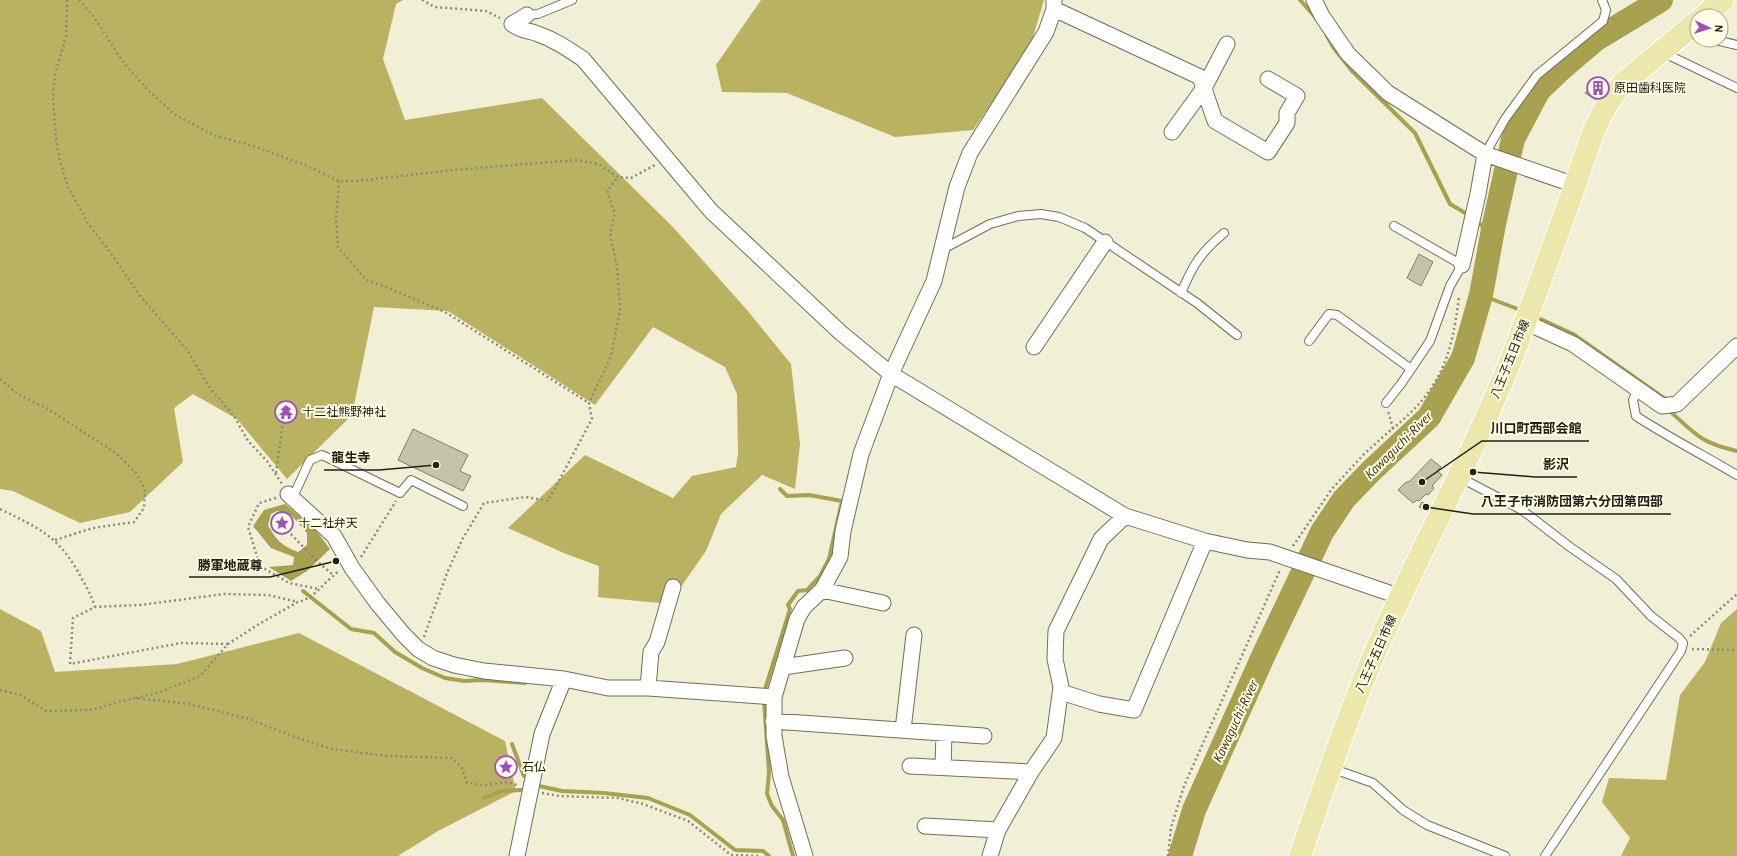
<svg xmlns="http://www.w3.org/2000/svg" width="1737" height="856" font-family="'PT Sans','Noto Sans JP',sans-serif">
<rect width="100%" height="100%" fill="#f1f0d6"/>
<!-- forest -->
<path fill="#b9b261" d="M0 0H403L396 4 383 59 405 120 542 98 673 227 747 310 791 364 800 444 795 489 762 475 721 514 706 551 669 604 598 597 599 566 566 554 508 528 585 455 673 498 692 476 736 467 738 453 737 394 725 367 653 327 595 405 448 311 374 307 352 415 287 479 237 419 193 394 174 408 183 462 130 512 80 523 13 491 0 489Z
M761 0H1044L1030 47 973 130 895 137 787 93 722 92 716 65Z
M0 609 41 631 55 672 177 664 299 633 505 741 516 791 438 831 398 856H0Z
M1737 609V856H1621L1630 838 1602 802 1609 778 1666 780 1680 695 1705 662 1721 623Z"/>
<!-- water -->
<path fill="#a8a150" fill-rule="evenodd" d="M285 504 315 529 330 549 307 571 291 581 269 567 293 565 294 557 271 548 253 526 264 510ZM277 511 291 515 307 533V545L298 552C282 546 276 540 268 525L271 514Z"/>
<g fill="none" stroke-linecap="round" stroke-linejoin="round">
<!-- stream -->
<path stroke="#a8a150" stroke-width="4" d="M1300 0 1316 18
M1326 34 1333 47 1352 71 1415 133 1450 204 1467 214
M1479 223 1492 236
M1481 295 1523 311
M1534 316 1573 334 1668 401
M1670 407 1671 412C1696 435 1702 443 1737 451
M303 591 351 629 374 633 395 652 422 668 445 678 464 681 482 680 525 683
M765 693 766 686 790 609 788 605 798 591 807 590 820 576 829 559 842 501 809 495 787 496 780 489
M764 700 769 773 767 794 772 806 783 820 793 856
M512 744 524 776
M539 786 562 791 604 793 648 798 690 815 735 850 763 851 769 856
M484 798 501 791 521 790"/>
<!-- river -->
<path stroke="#a8a150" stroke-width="24" d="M1180 856 1194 810 1265 652 1322 532 1344 499 1372 470 1429 417 1463 358 1481 295 1494 224 1513 139 1539 90 1561 69 1595 40 1661 0"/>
</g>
<!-- building -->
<path fill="#c5c3aa" stroke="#817f68" d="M1600 80 1609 83 1598 101 1585 93Z
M1419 254 1433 262 1421 286 1407 278Z
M413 429 468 455 460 471 471 476 463 491 398 460Z
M1431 459 1441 467 1437 471 1442 475 1432 486 1434 488 1428 495 1426 494 1419 501 1417 500 1413 503 1398 490 1405 483 1410 481Z
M1422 502 1433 507 1430 512 1419 507Z"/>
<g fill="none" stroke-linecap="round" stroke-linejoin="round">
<!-- service casing -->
<g stroke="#716f59" stroke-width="10">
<path id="service" d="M527 15 538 14 572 0
M1715 40 1737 45
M1662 52 1737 88
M1485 154 1505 119 1537 75 1603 21 1606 10 1602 0
M943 249 990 224 1018 216 1041 214 1059 217 1085 228 1197 303 1237 335
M1181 293C1193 265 1200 253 1224 233
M1309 341 1329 314 1337 315 1411 369
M1638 389 1633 400 1636 416C1668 437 1703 455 1737 475
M1386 403 1401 384 1430 341 1450 286 1462 265 1394 226
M1459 477 1522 510 1570 547 1616 579 1651 616 1679 638 1683 643 1681 651 1545 856
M293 497 310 460 322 455 400 493 411 480 463 506
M1331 768 1373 783 1403 810 1427 825 1505 856"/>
</g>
<!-- minor casing -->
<g stroke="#716f59" stroke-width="17">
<path id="minor" d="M1314 0 1322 16 1348 54 1388 93 1485 154 1575 185
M1054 9 1200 77 1215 121 1268 152 1287 123V113L1297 96 1268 79
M527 15 512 24C524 33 526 29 538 34 555 40 568 49 583 59L711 211 841 333 891 374 1125 516 1205 541 1247 550 1270 552 1401 597
M1172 132 1204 88 1227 44
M1462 265 1478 194 1485 154
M1525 322 1573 344 1662 406 1677 404 1737 346
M1034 347 1105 242
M288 494 334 536 352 568 378 604 404 635 418 649 433 658 454 665 484 671 564 679 608 688H648L774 697
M822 590 883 603
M783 667 845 658
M648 688 651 652 657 642 673 587
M1061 692 1099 704 1134 710 1205 541
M773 721 984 736
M903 730 914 635
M910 766 1031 772
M943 767 944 733
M925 826 998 830
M517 856 542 734 564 679
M805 856 781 777 774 736V697L797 619 804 607 822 590 840 557 843 531 861 454 891 374 934 281 957 187 970 153 1046 32 1054 9V0
M990 856 998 830 1031 772 1054 738 1061 687 1055 659 1056 631 1101 539 1125 516"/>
</g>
<!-- primary casing -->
<g stroke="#fff" stroke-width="24">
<path id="primary" d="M1704 16 1723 0
M1300 856C1324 787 1347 717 1376 650 1419 552 1471 459 1511 360 1532 305 1552 249 1572 194 1586 155 1595 114 1623 83L1697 22"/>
</g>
<!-- path -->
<path stroke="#8c8b79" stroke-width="2.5" stroke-dasharray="2 3" stroke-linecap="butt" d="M67 0 66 36 55 75 53 96 56 139 60 161 68 187 89 225 108 249 141 297 187 350 210 388 234 416 248 441 267 461 282 484
M79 0 94 17 123 62 149 91 174 114 213 135 253 146 305 165 339 181H357L453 170 576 160 598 164 618 177 631 178 655 165
M422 0 435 7 486 11 500 18
M339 181 336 219 338 247 366 280 386 287 445 312 589 403
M0 379 19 395 48 409 116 453 136 473 145 490 144 508 134 522 93 528 55 540
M1392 429C1441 390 1452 356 1459 296
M276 473 283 422
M276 498 259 503 248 527 260 566 289 583 319 589
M0 509C41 529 60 537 82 579 87 588 92 597 95 607
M284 527 317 561 333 575
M1293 546 1331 490 1363 455 1393 428 1388 411
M361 557 396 501
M1690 636 1737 594
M424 637 447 573 462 540 484 503 526 497 548 501 592 419 589 403 611 356 620 309 617 267 610 234 615 214 607 191 618 177
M228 644 181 643 70 664 73 618 95 607 140 605 224 594 268 595 298 602
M1692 649 1737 650
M0 690 20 695 46 711 90 710 134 698 190 704 249 719 292 736 332 749 386 756 452 758 462 768 467 783 485 785 506 782 517 785
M136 698 160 692 200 676 228 644 259 624 298 602C314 599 325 581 338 572
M542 793 559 796 618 798 643 804 688 821 731 855 759 856
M1168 856 1171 828 1184 786 1280 570"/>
<!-- service -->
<use href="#service" stroke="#fff" stroke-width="8"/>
<!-- minor -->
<use href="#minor" stroke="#fff" stroke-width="15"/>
<!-- primary -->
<use href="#primary" stroke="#ece7ab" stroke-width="22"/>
</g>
<!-- icons -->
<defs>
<g id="building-ring" transform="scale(1.15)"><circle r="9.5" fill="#fffde3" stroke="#9e4fc0" stroke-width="1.5"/><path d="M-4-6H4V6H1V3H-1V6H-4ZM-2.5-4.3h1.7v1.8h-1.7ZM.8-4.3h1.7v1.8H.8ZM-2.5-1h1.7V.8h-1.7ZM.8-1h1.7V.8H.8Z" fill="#9e4fc0"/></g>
<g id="temple-ring" transform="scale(1.15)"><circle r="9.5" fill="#fffde3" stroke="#9e4fc0" stroke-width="1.5"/><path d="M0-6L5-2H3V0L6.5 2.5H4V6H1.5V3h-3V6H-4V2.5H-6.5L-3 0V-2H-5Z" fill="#9e4fc0"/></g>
<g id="sight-ring" transform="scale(1.15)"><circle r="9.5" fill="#fffde3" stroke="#9e4fc0" stroke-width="1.5"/><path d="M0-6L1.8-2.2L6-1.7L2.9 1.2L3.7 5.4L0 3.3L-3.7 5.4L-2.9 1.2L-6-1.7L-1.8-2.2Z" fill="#9e4fc0"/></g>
</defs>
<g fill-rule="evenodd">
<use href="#building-ring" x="1598" y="88"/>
<use href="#temple-ring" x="286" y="412"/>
<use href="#sight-ring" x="282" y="523"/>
<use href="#sight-ring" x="506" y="767"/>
</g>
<g text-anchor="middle" stroke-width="4" stroke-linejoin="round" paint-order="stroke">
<!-- poi labels -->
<g font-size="12" fill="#212017" stroke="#fffde3" text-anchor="start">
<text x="1614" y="92">原田歯科医院</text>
<text x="302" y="416">十二社熊野神社</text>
<text x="298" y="527">十二社弁天</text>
<text x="522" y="771">石仏</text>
</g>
<!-- street labels -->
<g font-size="12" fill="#212017" stroke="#fffde3">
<text transform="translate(1510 359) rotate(-68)" y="4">八王子五日市線</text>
<text transform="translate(1376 654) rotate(-66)" y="4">八王子五日市線</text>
</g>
<!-- water labels -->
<g font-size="13" font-style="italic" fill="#302d08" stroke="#fffde3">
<text transform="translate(1398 445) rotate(-45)" y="5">Kawaguchi-River</text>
<text transform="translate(1235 721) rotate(-65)" y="5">Kawaguchi-River</text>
</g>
</g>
<!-- callouts -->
<path fill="none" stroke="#212017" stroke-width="1.5" d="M1422 482L1482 441H1589M436 465L379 470H324M1473 472L1535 477H1577M1426 507L1473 514H1671M336 561L270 577H189"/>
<g fill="#212017" stroke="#fffde3" stroke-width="1.5">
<circle cx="1422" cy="482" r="4"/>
<circle cx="436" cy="465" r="4"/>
<circle cx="1473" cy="472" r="4"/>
<circle cx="1426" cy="507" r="4"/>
<circle cx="336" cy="561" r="4"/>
</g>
<g font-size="13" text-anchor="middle" font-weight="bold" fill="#212017" stroke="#fffde3" stroke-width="4" stroke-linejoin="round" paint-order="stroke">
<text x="1536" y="433">川口町西部会館</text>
<text x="351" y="462">龍生寺</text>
<text x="1556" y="469">影沢</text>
<text x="1572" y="506">八王子市消防団第六分団第四部</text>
<text x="230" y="570">勝軍地蔵尊</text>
</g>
<!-- north arrow -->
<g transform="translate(1709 28) rotate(94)"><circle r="19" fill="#fffde3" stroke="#a6a591"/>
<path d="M0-3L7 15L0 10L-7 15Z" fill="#9e4fc0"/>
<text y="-6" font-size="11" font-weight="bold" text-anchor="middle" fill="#212017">N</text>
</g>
</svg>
